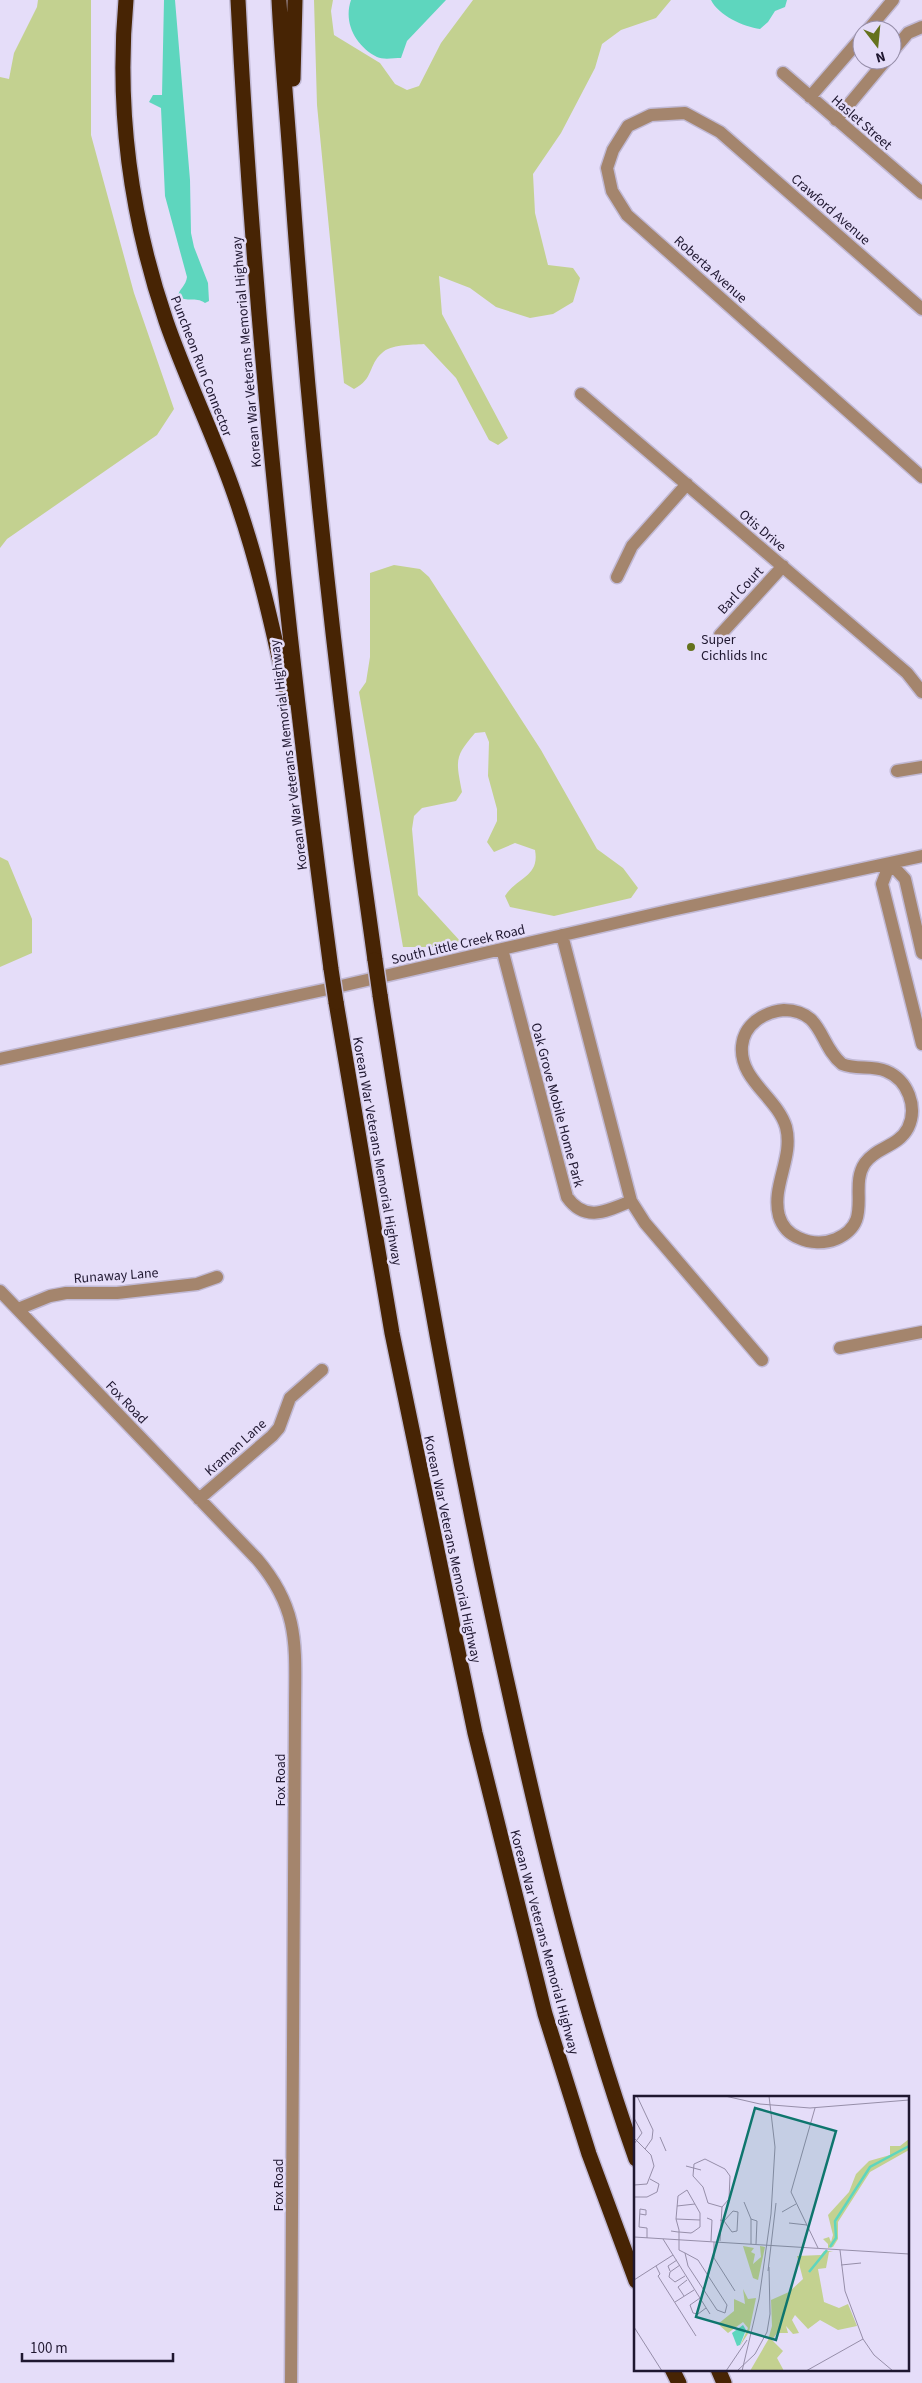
<svg xmlns="http://www.w3.org/2000/svg" width="922" height="2383" font-family="'Source Sans 3',sans-serif">
<rect width="100%" height="100%" fill="#e5ddf9"/>
<!-- green -->
<path fill="#c3d190" d="M38 0H91V135L134 293 174 409 157 435 7 539 0 548V77L9 79 14 53 37 7Z
M314 0H333L331 11 334 35 380 63 395 84 407 90 419 86 441 43 473 0H671L656 18 621 30 602 44 595 68 561 133 533 174 535 213 548 265 573 268 580 278 573 302 553 314 530 318 496 307 470 288 439 276 442 314 508 438 498 445 489 440 456 378 424 344C411 345 391 344 382 353 368 365 374 379 354 389L344 383 317 105Z
M394 565 420 569 429 577 541 750 597 849 623 868 638 888 631 898 554 916 510 907 505 896C517 877 540 877 535 850L515 843 494 852 487 842 497 821V809L488 776 489 742 485 732 475 733C454 757 456 761 462 792L456 801 422 808 414 816 412 829 418 895 461 942 450 947H403L359 692 366 682 370 657V573Z
M0 857 8 861 32 919V953L0 967Z"/>
<!-- water -->
<path fill="#5ed6be" d="M164 0H175L190 180 191 233 194 247 208 283 209 301 205 303C195 296 187 303 178 296 179 289 186 286 187 277L165 196 161 108 149 102 153 95H162Z
M351 0H446L407 41 401 58C394 58 383 60 377 57 356 46 343 23 351 0Z
M711 0H787L785 7 775 11 768 22 760 29C744 27 718 15 711 0Z"/>
<g fill="none" stroke-linecap="round" stroke-linejoin="round">
<!-- minor casing -->
<g stroke="#c1b9d5" stroke-width="15">
<path id="minor" d="M868 30 893 0
M892 52 908 33 922 27
M783 73 922 193
M810 97 862 37
M836 120 886 60
M922 309 720 132 685 113 651 115 628 126 613 150 607 168 612 191 627 215 922 477
M581 394 907 673 922 692
M617 577 632 546 687 484
M720 635 783 566
M897 771 922 767
M562 935 631 1201 645 1223 762 1360
M502 949 567 1197C585 1223 607 1211 631 1201
M922 953 905 879 890 863 882 884 922 1044
M784 1010C824 1011 818 1044 842 1064 856 1070 872 1065 886 1071 908 1080 918 1107 908 1128 898 1147 876 1147 865 1163 848 1188 875 1222 836 1239 824 1244 810 1243 799 1238 789 1234 782 1226 779 1216 771 1186 794 1158 786 1127 777 1097 739 1080 742 1046 744 1024 764 1012 784 1010Z
M0 1059 328 989 672 910 922 856
M0 1291 257 1559C301 1611 295 1647 295 1712L291 2383
M18 1309 50 1296 66 1293H117L197 1284 217 1277
M840 1348 922 1332
M199 1499 272 1436 279 1428 290 1398 322 1370"/>
</g>
<!-- highway casing -->
<g stroke="#c1b9d5" stroke-width="18">
<path id="highway" d="M126 0C116 109 131 218 166 321 186 379 214 435 234 493 258 561 273 629 288 698
M238 0C254 324 288 647 331 969
M279 0C282 61 288 123 292 184 310 444 338 702 375 960
M293 79 295 0
M380 995C416 1228 457 1460 509 1691 544 1849 582 2007 636 2159
M336 1002 392 1333 475 1733 545 2014 589 2154 636 2281
M672 2369 679 2383
M718 2369 724 2383"/>
</g>
<!-- minor -->
<use href="#minor" stroke="#a4856d" stroke-width="12"/>
<!-- highway -->
<use href="#highway" stroke="#472404" stroke-width="15"/>
<!-- highway-bridge casing -->
<g stroke="#c1b9d5" stroke-width="18" stroke-linecap="butt">
<path id="highway-bridge" d="M375 960 380 995
M331 969 336 1002"/>
</g>
<!-- highway-bridge -->
<use href="#highway-bridge" stroke="#472404" stroke-width="15"/>
</g>
<!-- markers -->
<circle fill="#65721d" stroke="#e5ddf9" stroke-width="2" cx="691" cy="647" r="5"/>
<g text-anchor="middle" stroke-width="5" stroke-linejoin="round" paint-order="stroke">
<!-- street labels -->
<g font-size="14" fill="#1f1730" stroke="#e5ddf9">
<text transform="translate(862 122) rotate(41)" y="5">Haslet Street</text>
<text transform="translate(831 209) rotate(41)" y="5">Crawford Avenue</text>
<text transform="translate(711 269) rotate(42)" y="5">Roberta Avenue</text>
<text transform="translate(246 352) rotate(-95)" y="5">Korean War Veterans Memorial Highway</text>
<text transform="translate(202 366) rotate(69)" y="5">Puncheon Run Connector</text>
<text transform="translate(763 530) rotate(40)" y="5">Otis Drive</text>
<text transform="translate(740 590) rotate(-47)" y="5">Barl Court</text>
<text transform="translate(288 755) rotate(-97)" y="5">Korean War Veterans Memorial Highway</text>
<text transform="translate(458 944) rotate(-13)" y="5">South Little Creek Road</text>
<text transform="translate(558 1105) rotate(75)" y="5">Oak Grove Mobile Home Park</text>
<text transform="translate(378 1151) rotate(80)" y="5">Korean War Veterans Memorial Highway</text>
<text transform="translate(116 1275) rotate(-4)" y="5">Runaway Lane</text>
<text transform="translate(127 1402) rotate(46)" y="5">Fox Road</text>
<text transform="translate(235 1447) rotate(-42)" y="5">Kraman Lane</text>
<text transform="translate(453 1549) rotate(78)" y="5">Korean War Veterans Memorial Highway</text>
<text transform="translate(280 1780) rotate(-90)" y="5">Fox Road</text>
<text transform="translate(545 1942) rotate(75)" y="5">Korean War Veterans Memorial Highway</text>
<text transform="translate(278 2185) rotate(-90)" y="5">Fox Road</text>
</g>
<!-- poi labels -->
<g font-size="14" fill="#1f1730" stroke="#e5ddf9" text-anchor="start">
<text x="701" y="644">Super<tspan x="701" dy="16">Cichlids Inc</tspan></text>
</g>
</g>
<!-- overview -->
<g transform="translate(634 2096)">
<rect width="275" height="275" fill="#e5ddf9"/>
<path d="M275 43V54L236 76 204 126V143L199 151 194 152V148L189 143 195 141 197 146 199 139 194 119 215 96 222 78 235 65 256 59V50H266ZM109 150 120 152 117 156 121 158 119 168 127 161 126 150 131 151 124 184 119 182ZM190 155H199L195 156 192 172 184 173 190 206 205 212 214 208 223 230 204 234 186 224 174 233 161 219 158 224 165 237 159 238 152 230 154 237H143L138 244 149 255 143 262 150 275H116L134 244 138 230 137 204 155 196 169 183 163 160 187 159ZM109 193 114 203 122 202 115 236 106 250 114 232 109 226 94 237 84 228 100 215V203L111 208Z" fill="#c3d190"/>
<path d="M109 229 112 234 106 249 103 250 98 237Z" fill="#5ed6be"/>
<path fill="none" stroke="#5ed6be" stroke-width="2.5" d="M196 151 202 142 201 125 236 71 275 50M175 176 193 154"/>
<path fill="none" stroke="#968ea9" stroke-width="1" d="M3 0 19 34 18 43 11 53M91 0 126 8 176 12 275 4M181 12 157 96 184 152M0 22 8 37 0 48M26 41 32 55M0 42 17 59 20 70 13 88 0 89M71 63 91 73 96 80 95 103 88 111 74 107 69 91 59 80 60 68ZM52 70 67 74M0 101H13L23 96 25 88 16 83M110 106 117 123V148M43 110 61 108M148 116 162 108M6 118 12 119V114L6 113 5 131 13 132V142M73 122 78 124 77 145M42 123 66 124M117 123 123 125 122 148M86 124 90 125 98 136 103 135 104 116 99 115 90 125M155 127 173 129M37 135 44 136H45L57 137 59 136 66 131V117L53 94 44 100 42 123 45 134V154L51 157 54 170 83 214 91 217 93 209 64 164 51 157M0 141 275 158M29 143 76 218M86 145 88 111M80 146V162L101 195M206 154 211 195 229 243 240 259 259 275M46 169 36 176 35 181 41 186 51 180M207 169 227 167M22 170 26 178 24 180 62 240M36 175 34 170 43 164M134 175 142 107M0 184 39 159M50 200 44 191 53 184M66 202 56 209 59 217 64 218 72 212M41 206 60 194M0 231 28 275M92 275 113 244M103 275 121 258 133 236 136 218 135 171M108 275 125 203 137 118 141 51 135 0M172 275 229 243"/>
<path fill="#0f766e" fill-opacity="0.15" stroke="#0f766e" stroke-width="2.5" d="M121 12 202 35 142 244 62 221Z"/>
<rect width="275" height="275" fill="none" stroke="#1f1730" stroke-width="2.5"/>
</g>
<!-- north arrow -->
<g transform="translate(877 45) rotate(164)"><circle r="24" fill="#e5ddf9" stroke="#968ea9"/>
<path d="M0-4L9 19L0 12L-9 19Z" fill="#65721d"/>
<text y="-8" font-size="14" font-weight="bold" text-anchor="middle" fill="#1f1730">N</text>
</g>
<!-- scale -->
<path d="M22 2353v8h151v-8" fill="none" stroke="#1f1730" stroke-width="2.5"/>
<text x="30" y="2353" font-size="15" fill="#1f1730" stroke="#e5ddf9" stroke-width="4" paint-order="stroke">100 m</text>
</svg>
